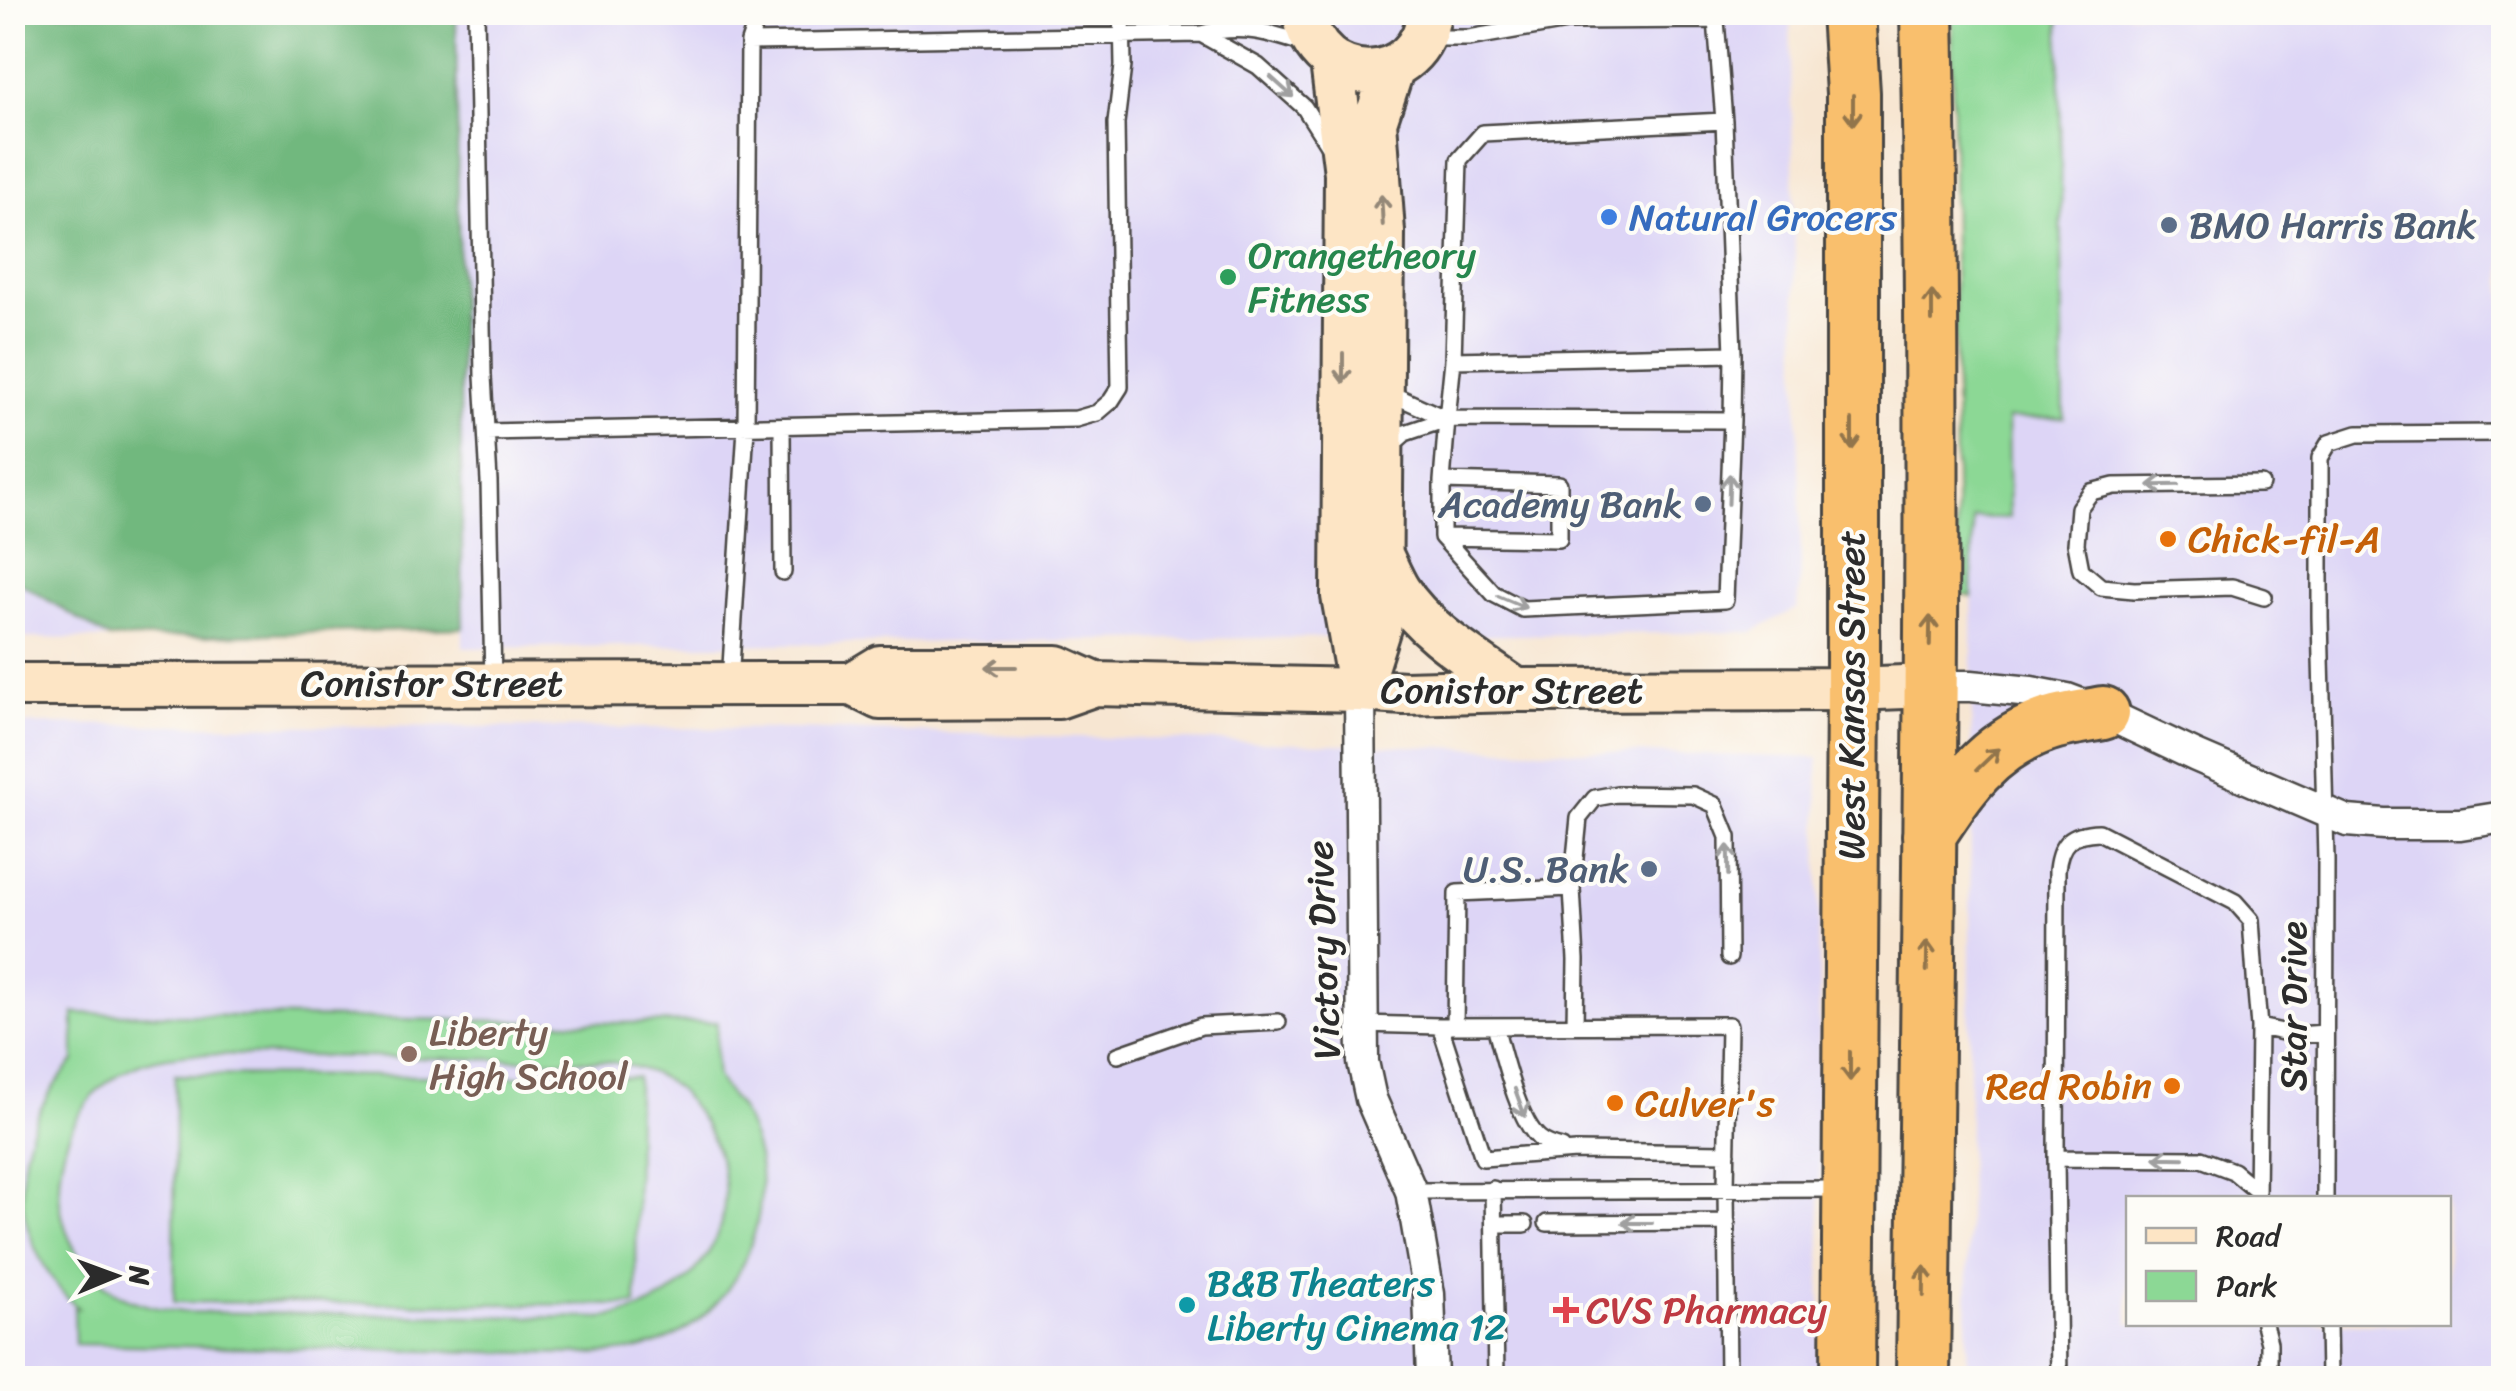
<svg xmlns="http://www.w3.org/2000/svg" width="2516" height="1391" font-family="Sriracha,sans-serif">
<rect width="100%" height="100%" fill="#fdfcf7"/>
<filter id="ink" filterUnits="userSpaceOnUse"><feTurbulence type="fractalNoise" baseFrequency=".01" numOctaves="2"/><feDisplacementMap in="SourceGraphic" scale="20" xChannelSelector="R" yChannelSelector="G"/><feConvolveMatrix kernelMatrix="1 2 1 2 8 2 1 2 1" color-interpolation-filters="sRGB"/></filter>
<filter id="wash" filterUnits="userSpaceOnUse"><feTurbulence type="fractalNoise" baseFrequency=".0048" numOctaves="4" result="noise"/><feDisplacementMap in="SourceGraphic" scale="40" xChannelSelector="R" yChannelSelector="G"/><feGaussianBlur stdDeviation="2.25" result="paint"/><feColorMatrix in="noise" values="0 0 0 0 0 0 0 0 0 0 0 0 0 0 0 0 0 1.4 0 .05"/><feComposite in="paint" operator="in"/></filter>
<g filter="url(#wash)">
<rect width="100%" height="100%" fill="#f7e6d2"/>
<!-- built -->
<path fill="#ddd5f6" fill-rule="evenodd" d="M456 13H1790L1801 565 1797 608 1752 632 463 648Z
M2059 13H2503V1378H1967L1973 518 2009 517 2007 419 2064 418ZM2128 1198H2448V1324H2128Z
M13 578 110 639 13 638Z
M12 724 800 729 1818 758 1821 1378H13Z"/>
<!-- green -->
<path fill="#8cd895" stroke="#5c8260" stroke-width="2.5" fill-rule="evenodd" d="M1952 13H2059L2064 418 2007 419 2009 518H1973L1972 597 1957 593Z
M74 1013 612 1023 717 1022C717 1035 714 1065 717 1076 720 1087 733 1098 739 1107 748 1123 754 1140 758 1157 772 1228 733 1312 664 1341 640 1351 616 1353 590 1354L75 1344 74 1308H78C61 1294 50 1277 40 1258 5 1189 24 1116 74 1061ZM191 1054 601 1061C621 1063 642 1067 660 1077 677 1086 692 1105 702 1121 759 1210 702 1306 602 1318L182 1312C151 1308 120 1301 97 1278 32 1216 54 1099 137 1065 154 1058 173 1056 191 1054Z
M175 1075 637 1077 636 1305 174 1302Z"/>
<!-- forest -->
<path fill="#71b87e" stroke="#4e7254" stroke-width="2.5" d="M12 13H456L463 628 110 639 13 578Z"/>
</g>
<g filter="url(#ink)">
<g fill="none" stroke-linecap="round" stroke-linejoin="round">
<!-- lane casing -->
<g stroke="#4a4744" stroke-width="20">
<path id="lane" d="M476 12 483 376 489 481 493 683
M1522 12 1559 19
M1201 34 1258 66 1304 107 1330 148
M1427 38H1469L1567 21 1716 20 1724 121 1733 354 1453 360 1459 160 1483 133 1724 121
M749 42 1201 34C1243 24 1268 32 1308 45
M1453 360 1447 419 1732 420 1733 354
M1387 392 1447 419 1405 433 1389 447
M782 426 783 572
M487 432 1076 419 1097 413 1111 401 1120 387 1116 123 1123 66 1122 12
M1442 481 1447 419
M2261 484 2114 486 2091 492 2079 508 2076 544 2081 570 2101 587 2134 590 2232 587 2264 597
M1442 537 1559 539V484L1442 481V537L1494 594 1523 609 1725 600 1732 420
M730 682 746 428 749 42 759 12
M1572 888 1579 818 1595 798 1617 794 1693 795 1715 805 1728 837 1729 957
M1361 1024 1440 1026 1729 1025 1726 1188 1728 1378
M1440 1026 1483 1158 1576 1151 1727 1153
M1455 1026 1457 893 1572 888 1576 960 1575 1025
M1495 1026C1503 1054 1518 1120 1539 1138 1546 1144 1553 1146 1562 1148
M2259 1027 2297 1035 2325 1033
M1118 1055 1201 1026 1278 1022
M2056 1158 2201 1159 2233 1171 2257 1191
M1493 1189 1496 1378
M1411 1191 1840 1189
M2325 1198 2326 860 2320 617V458L2329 443 2357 434 2504 433
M1547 1223 1727 1222
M1494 1224H1525
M2264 1324 2269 1343V1378
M2328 1324 2329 1378
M2059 1378 2056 1158 2057 870C2060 842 2071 833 2099 832L2235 902 2251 920 2256 991 2259 1027 2257 1198"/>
</g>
<!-- street casing -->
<g stroke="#4a4744" stroke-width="35">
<path id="street" d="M1930 686H1971L2031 692 2067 699 2107 714 2196 756 2347 821 2384 824H2460L2504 817
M1360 690 1363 1062 1371 1099 1411 1191 1429 1294 1432 1378"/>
</g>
<!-- secondary casing -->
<g stroke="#4a4744" stroke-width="48">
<path id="secondary" d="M1304 12C1316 93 1422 90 1429 12
M1332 62 1346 173 1343 596 1360 690
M1381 555C1387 567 1392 580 1399 591 1426 633 1476 661 1516 690
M852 684 880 667H1057L1095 684
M1361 684 1380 624 1383 232 1375 122 1393 67
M12 685 852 684 880 698 1058 697 1095 684 1360 690 1404 693 1516 690 1853 689 1930 686"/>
</g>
<!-- highway casing -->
<g stroke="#4a4744" stroke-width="58">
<path id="highway" d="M1929 835C1960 788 1986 748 2041 727 2060 719 2083 717 2103 713
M1848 1378 1853 689V93L1848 12
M1923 1378C1928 923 1937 468 1927 12"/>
</g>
<!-- lane -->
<use href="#lane" stroke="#fff" stroke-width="15"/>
<!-- street -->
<use href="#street" stroke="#fff" stroke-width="30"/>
<!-- secondary -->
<use href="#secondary" stroke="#fde5c5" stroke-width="42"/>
<!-- highway -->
<use href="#highway" stroke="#f9bf6d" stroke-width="52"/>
</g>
<!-- one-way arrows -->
<defs><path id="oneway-shaft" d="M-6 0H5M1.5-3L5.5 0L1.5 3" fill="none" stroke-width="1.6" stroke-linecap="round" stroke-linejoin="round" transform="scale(2.5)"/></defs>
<g stroke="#a0a0a0">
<use href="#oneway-shaft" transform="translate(1282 87) rotate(42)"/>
<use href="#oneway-shaft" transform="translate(2163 485) rotate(179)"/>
<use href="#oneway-shaft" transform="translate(1729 489) rotate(-88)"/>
<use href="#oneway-shaft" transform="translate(1512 602) rotate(23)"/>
<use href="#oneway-shaft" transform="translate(1728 860) rotate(-91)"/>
<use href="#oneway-shaft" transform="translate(1520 1103) rotate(70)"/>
<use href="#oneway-shaft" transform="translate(2169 1158) rotate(-179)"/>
<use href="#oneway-shaft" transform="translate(1637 1223) rotate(180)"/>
</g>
<g stroke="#92754c">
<use href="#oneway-shaft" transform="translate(1853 110) rotate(90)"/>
<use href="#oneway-shaft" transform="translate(1932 306) rotate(-90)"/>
<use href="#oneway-shaft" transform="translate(1852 435) rotate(90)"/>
<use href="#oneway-shaft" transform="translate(1930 631) rotate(-89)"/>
<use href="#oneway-shaft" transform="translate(1988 759) rotate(-44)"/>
<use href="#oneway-shaft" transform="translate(1927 956) rotate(-89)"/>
<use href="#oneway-shaft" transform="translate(1850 1066) rotate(90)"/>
<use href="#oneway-shaft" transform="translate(1924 1281) rotate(-89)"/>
</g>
<g stroke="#948878">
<use href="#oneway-shaft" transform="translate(1382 210) rotate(-93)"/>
<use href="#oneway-shaft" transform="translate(1343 368) rotate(90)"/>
<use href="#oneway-shaft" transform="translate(1001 667) rotate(180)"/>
</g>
</g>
<!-- markers -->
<circle fill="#3f7fe0" stroke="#fdfcf7" stroke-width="4" cx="1609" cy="217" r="10"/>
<g fill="#5c6f8a" stroke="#fdfcf7" stroke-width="4">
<circle cx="2169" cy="225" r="10"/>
<circle cx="1703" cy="504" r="10"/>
<circle cx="1649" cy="869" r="10"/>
</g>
<circle fill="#2e9e5b" stroke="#fdfcf7" stroke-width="4" cx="1228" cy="277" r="10"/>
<g fill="#e8710a" stroke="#fdfcf7" stroke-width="4">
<circle cx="2168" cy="539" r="10"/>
<circle cx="2172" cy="1086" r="10"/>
<circle cx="1615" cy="1103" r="10"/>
</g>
<circle fill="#8d6e63" stroke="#fdfcf7" stroke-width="4" cx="409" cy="1054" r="10"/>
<circle fill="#0f9aa8" stroke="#fdfcf7" stroke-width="4" cx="1187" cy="1305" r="10"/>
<path fill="#e0444e" stroke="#fdfcf7" stroke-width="4" d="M1561 1295h10v10h10v10h-10v10h-10v-10h-10v-10h10z"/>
<g text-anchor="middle" stroke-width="8" stroke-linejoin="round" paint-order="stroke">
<!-- shop labels -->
<g font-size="38" fill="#366cbe" stroke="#fdfcf7" text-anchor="start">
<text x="1629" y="230">Natural Grocers</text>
</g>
<!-- service labels -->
<g font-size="38" fill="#4e5e75" stroke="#fdfcf7" text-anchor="end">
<text x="2189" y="238" text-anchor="start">BMO Harris Bank</text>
<text x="1683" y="517">Academy Bank</text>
<text x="1629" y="882">U.S. Bank</text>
</g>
<!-- leisure labels -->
<g font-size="38" fill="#27864d" stroke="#fdfcf7" text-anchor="start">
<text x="1248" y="268">Orangetheory<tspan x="1248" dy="44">Fitness</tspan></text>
</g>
<!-- food labels -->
<g font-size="38" fill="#c56008" stroke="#fdfcf7" text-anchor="start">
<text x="2188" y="552">Chick-fil-A</text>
<text x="2152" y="1099" text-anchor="end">Red Robin</text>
<text x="1635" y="1116">Culver's</text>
</g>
<!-- street labels -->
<g font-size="38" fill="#2b2b2b" stroke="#fdfcf7">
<text x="432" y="696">Conistor Street</text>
<text x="1512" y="703">Conistor Street</text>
<text transform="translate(1851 695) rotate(-90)" y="13">West Kansas Street</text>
<text transform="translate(1323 950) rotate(-92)" y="13">Victory Drive</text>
<text transform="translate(2293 1006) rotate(-90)" y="13">Star Drive</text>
</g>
<!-- education labels -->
<g font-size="38" fill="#785e54" stroke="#fdfcf7" text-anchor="start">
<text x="429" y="1045">Liberty<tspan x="429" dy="44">High School</tspan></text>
</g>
<!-- culture labels -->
<g font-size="38" fill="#0d838f" stroke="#fdfcf7" text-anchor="start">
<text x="1207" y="1296">B&amp;B Theaters<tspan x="1207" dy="44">Liberty Cinema 12</tspan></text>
</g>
<!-- health labels -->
<g font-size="38" fill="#be3a42" stroke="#fdfcf7" text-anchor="start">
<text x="1586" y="1323">CVS Pharmacy</text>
</g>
</g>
<!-- margin -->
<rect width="2516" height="1391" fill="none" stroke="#fdfcf7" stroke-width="50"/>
<!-- legend -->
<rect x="2126" y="1196" width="325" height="130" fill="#fdfcf7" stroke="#a9a8a5" stroke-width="2.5"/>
<rect x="2146" y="1228" width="50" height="15" fill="#fde5c5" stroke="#a9a8a5" stroke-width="2.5"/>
<text x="2216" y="1246" font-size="30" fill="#2b2b2b">Road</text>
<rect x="2146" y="1271" width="50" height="30" fill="#8cd895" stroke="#a9a8a5" stroke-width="2.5"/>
<text x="2216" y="1296" font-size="30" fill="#2b2b2b">Park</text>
<!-- north arrow -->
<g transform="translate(115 1276) rotate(89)" stroke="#fdfcf7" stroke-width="8" paint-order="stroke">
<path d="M0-8L18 38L0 25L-18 38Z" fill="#2b2b2b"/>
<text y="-15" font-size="28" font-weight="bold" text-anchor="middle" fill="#2b2b2b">N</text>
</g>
</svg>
